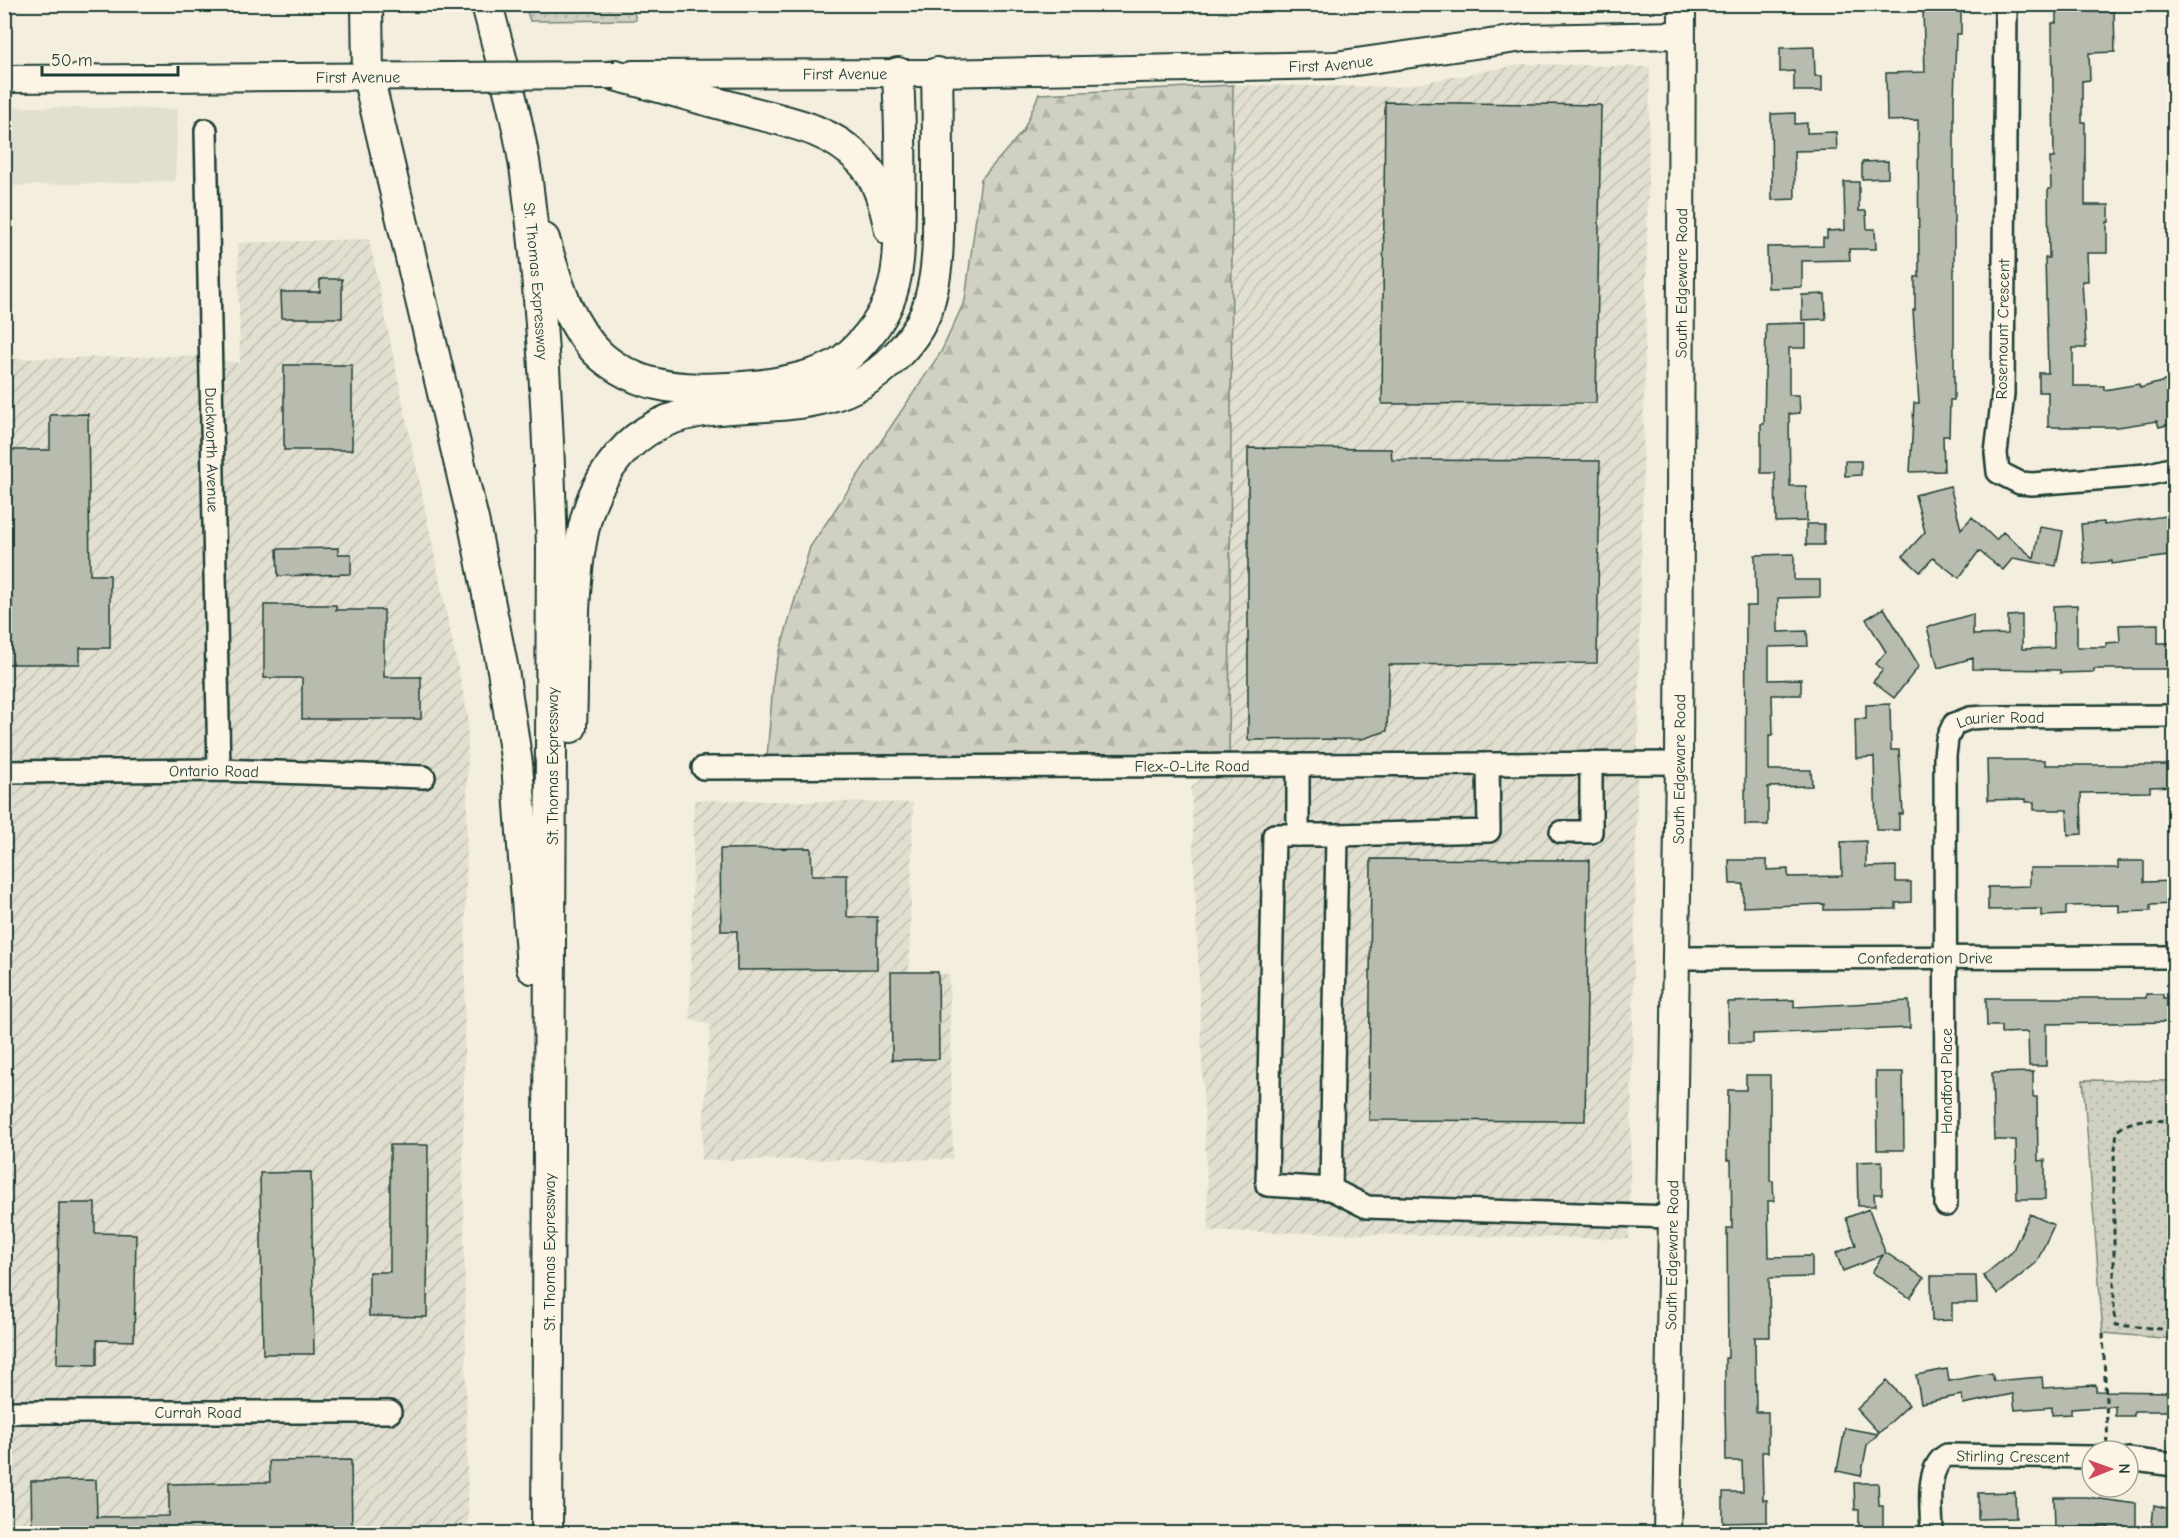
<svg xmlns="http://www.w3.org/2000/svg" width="2179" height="1538" font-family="'Comic Neue',sans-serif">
<defs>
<pattern id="industrial-furrows" width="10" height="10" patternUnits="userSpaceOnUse" patternTransform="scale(1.5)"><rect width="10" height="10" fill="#e1dfd0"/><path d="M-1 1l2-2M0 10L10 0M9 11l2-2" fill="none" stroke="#c1c0b3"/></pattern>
<pattern id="green-dots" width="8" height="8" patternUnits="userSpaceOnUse" patternTransform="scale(1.5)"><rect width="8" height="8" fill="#d0d1c2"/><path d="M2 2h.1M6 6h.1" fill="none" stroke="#b2b4a7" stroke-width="1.8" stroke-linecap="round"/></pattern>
<pattern id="forest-firs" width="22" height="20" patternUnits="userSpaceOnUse" patternTransform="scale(1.5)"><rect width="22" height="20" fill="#d0d1c2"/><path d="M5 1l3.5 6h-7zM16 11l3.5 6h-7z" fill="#b2b4a7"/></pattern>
</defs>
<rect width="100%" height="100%" fill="#f3eede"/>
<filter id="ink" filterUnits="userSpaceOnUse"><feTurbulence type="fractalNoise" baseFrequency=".0167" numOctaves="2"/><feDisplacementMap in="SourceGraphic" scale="12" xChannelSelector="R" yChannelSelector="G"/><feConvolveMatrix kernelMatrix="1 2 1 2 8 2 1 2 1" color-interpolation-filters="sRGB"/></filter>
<g filter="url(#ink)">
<!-- built -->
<path fill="#e1dfd0" d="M5 107 178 109 175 181 5 186Z"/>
<!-- industrial -->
<path fill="url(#industrial-furrows)" d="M1524 64 1650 67 1629 1239 1209 1231 1191 788 1229 753 1233 85 1399 87Z
M369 239 468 717 463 1152 468 1533H5L4 359 190 356 240 363 238 243Z
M694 800 913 803 909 975 949 974 953 1159 701 1160 710 1025 690 1018Z"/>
<!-- green -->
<path fill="url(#green-dots)" stroke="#78877b" stroke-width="1.5" d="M525 5H632L636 20 530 21Z
M2083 1080 2174 1081V1339L2103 1333Z"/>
<!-- forest -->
<path fill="url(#forest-firs)" stroke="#78877b" stroke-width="1.5" d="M1233 85 1229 753 767 757 774 672 810 547 941 352 965 300 981 179 1023 131 1039 94Z"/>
<!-- building -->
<path fill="#b8bcae" stroke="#1f3d34" stroke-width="1.5" d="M2056 4H2092L2093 12 2114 11 2115 52 2089 53 2090 80 2082 81V122H2085V205H2109V222H2107V253H2087L2088 281H2082L2086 348H2073V386H2104V390L2139 384 2140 388 2175 378V423L2159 427 2157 421 2118 427H2048V392H2039V373H2048L2045 258H2049L2048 189H2051L2050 158H2054L2052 23H2056Z
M1961 10V34H1956L1954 101V400H1950L1949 436H1943L1944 471 1910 472 1914 403H1919L1913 310H1915V277H1919L1918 120 1887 121 1886 73 1925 72 1923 11Z
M1814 47 1815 76H1822V91H1794V71L1780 72V48Z
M1385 102 1601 105 1596 403 1382 404Z
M1795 113V124L1807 123V133L1836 132 1837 150 1794 151 1795 199 1772 200 1771 114Z
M1888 161V178L1862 179V162Z
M1844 182H1859V211H1866L1867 229H1875L1876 249H1849L1850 260 1802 261V287L1768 288 1767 247 1823 246V238H1827V231L1845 230Z
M320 279H342V318H282L281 292H320Z
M1825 294 1826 319 1802 320V295Z
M1806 323V348H1789V395H1799L1800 413 1789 414 1790 486H1806L1807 521 1776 522 1775 473H1761V424H1764L1766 324Z
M284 365H352V450H284Z
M88 414 90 575H110V648H80V664H4V450H50V415Z
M1248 448 1391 449 1392 460 1600 461 1597 663 1389 665 1387 731 1362 739 1248 740Z
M1845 461H1861V475L1845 476Z
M1950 486 1961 529 1972 517 1996 540 2003 532 2034 558 2040 527 2063 531 2056 566 2013 558 2003 570 1979 551 1959 578 1933 558 1920 572 1903 556 1925 532 1915 495Z
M2172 515 2175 555 2112 564V561L2084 564 2081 524 2104 522V525Z
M1806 524H1824V545H1806Z
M338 548V554H351V574L278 576 277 549Z
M1794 554V580H1820V597L1778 598V632L1807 631 1808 646 1769 647V680L1801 679V695H1772L1773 735H1769V770H1811L1812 786 1768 787V825H1745L1746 606H1756L1755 555Z
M264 605H336V610H384V677H421V719H302V678H264Z
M2077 605V647H2106V643L2120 642 2119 625 2158 624V643H2175V669H2094V672L2060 673V670L1973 669V658L1938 668 1927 627 1973 614V635L2008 634V616L2022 615V649L2054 648 2053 606Z
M1884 608 1919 666 1894 698 1873 682 1883 670 1876 664 1886 652 1866 619Z
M1890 704 1891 750H1899L1903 814H1899V830H1876L1874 757 1856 758 1855 719H1866V705Z
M1987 760H2045V765H2175V786L2150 787V792L2081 793 2082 834 2068 835 2067 810H2034V802H2026V799L1988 800Z
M1866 841V867L1896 866V882H1911V902L1896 903V909L1824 910V904L1743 907V884H1730L1729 860H1767V870L1788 869V877L1842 876 1841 842Z
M811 848 812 875H847V917H877V969L737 970V931H721L720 849Z
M1371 859 1589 860 1585 1121 1369 1120Z
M2118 861H2144V882L2175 881V904L2150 905V911L2119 912V905L2066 906V915L2041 916V909L1988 910V887L2030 886V868H2118Z
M891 972H938L939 1059 892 1060Z
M2146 994H2163V998H2173V1022L2046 1024V1066H2029L2028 1032 2001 1033V1026H1987L1986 998H2146Z
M1794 1000V1007L1909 1001 1910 1028 1753 1034V1043H1729L1728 1002Z
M1876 1072H1903L1904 1150H1877Z
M2033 1072V1097H2037L2038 1161 2045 1160V1199H2017L2016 1140H1994L1992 1073Z
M1746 1075H1770V1181H1773L1774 1201H1768L1769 1257 1812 1256V1277L1769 1278 1770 1337H1755L1756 1412H1768V1452H1762L1763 1500H1767V1522L1723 1523V1492H1743L1742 1461H1726L1725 1403V1358H1728L1727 1228H1732L1731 1160H1727L1728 1090H1746Z
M390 1145H428L427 1317 369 1316V1272H390Z
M1882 1161V1194H1874L1875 1206H1858L1857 1162Z
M311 1172 314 1354H263L260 1173Z
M59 1203H95V1233L136 1234 134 1341 97 1340V1365L57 1364Z
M1869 1209 1885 1252 1924 1278 1910 1298 1872 1272 1883 1255 1843 1271 1836 1253 1856 1245 1846 1218Z
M2030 1214 2054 1225 2036 1263 1998 1294 1983 1276 2012 1252Z
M1931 1276H1976L1977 1303H1952V1320L1932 1321Z
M1947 1369 1949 1381 1992 1373 1994 1381 2042 1377 2043 1388 2096 1385V1391L2175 1392V1411H2134V1416H2115V1406L2071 1409V1414L2052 1415V1407L2015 1410 2013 1394 1963 1404 1962 1395 1921 1403 1916 1375Z
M1887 1381 1909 1405 1879 1433 1857 1409Z
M1845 1428 1878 1434 1867 1445 1861 1476 1837 1471Z
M351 1460 352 1533H32L31 1481 96 1480 97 1517 169 1516V1484L270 1482 269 1461Z
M1854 1483H1878L1879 1506H1883V1533H1859V1510H1855Z
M2015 1492 2016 1518 1978 1519V1493Z
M2054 1497H2086L2136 1504V1533H2108L2109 1527 2055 1528Z
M2154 1505 2175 1510V1531L2151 1533Z"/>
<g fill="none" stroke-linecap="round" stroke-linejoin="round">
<!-- minor casing -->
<g stroke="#1f3d34" stroke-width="26">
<g id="minor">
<path d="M2006 4 2003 394 1996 453 1998 472 2020 483 2032 484 2146 475 2174 468"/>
<path id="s1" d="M206 130 219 770"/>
<path id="s2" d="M703 768 1679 763"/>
<path id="s3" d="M4 772 219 770 424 777"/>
<path d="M1561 832H1591V763"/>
<path d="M1298 835V766"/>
<path d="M1337 835H1274L1267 1185 1331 1189 1337 835 1489 831 1488 764"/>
<path id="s4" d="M1675 958 2174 957"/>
<path d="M1331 1189 1367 1207 1671 1217"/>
<path id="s5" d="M1946 1205 1945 756 1947 739 1954 724 1970 718 1986 717 2174 716"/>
<path id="s6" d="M4 1412H390"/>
<path d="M2128 1459 2174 1465"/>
<path id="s7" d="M1932 1534C1932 1510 1924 1468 1947 1455L2092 1457"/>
</g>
</g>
<!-- major casing -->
<g stroke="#1f3d34" stroke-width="30">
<g id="major">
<path id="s8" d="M633 74 937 73 1335 65 1524 38 1681 35"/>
<path id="s9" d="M4 79 451 76"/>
<path id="s10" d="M1667 1534 1679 763 1682 4"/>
</g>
</g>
<!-- highway casing -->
<g stroke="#1f3d34" stroke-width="34">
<g id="highway">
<path d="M367 4 368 76 474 524 503 670 517 764 532 968"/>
<path id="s11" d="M487 4C501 60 518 117 526 174 542 297 548 423 552 547L547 1534"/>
<path d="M615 75C657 86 698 98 739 109 781 121 827 126 860 160 878 178 885 206 890 230"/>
<path d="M544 239C556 279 568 326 601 356 616 369 637 380 657 384 700 395 807 387 843 360 861 346 879 324 888 303 901 272 899 237 900 205 901 161 900 117 898 73"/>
<path d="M571 727C574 661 568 546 597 489 668 350 801 455 895 357 911 341 925 321 930 299 940 264 938 227 938 191 938 152 938 113 937 73"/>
</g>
</g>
<!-- path -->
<path stroke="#1f3d34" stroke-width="3" stroke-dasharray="6 4.5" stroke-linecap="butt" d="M2174 1122C2153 1120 2135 1116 2117 1131L2114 1158V1314L2116 1325 2174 1330
M2103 1333 2108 1446"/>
<!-- minor -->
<use href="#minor" stroke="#fcf5e5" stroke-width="21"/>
<!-- major -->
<use href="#major" stroke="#fcf5e5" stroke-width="26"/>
<!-- highway -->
<use href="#highway" stroke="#fcf5e5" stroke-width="30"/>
<!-- major-bridge casing -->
<g stroke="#1f3d34" stroke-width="30" stroke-linecap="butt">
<path id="major-bridge" d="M451 76 615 75"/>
</g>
<!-- major-bridge -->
<use href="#major-bridge" stroke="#fcf5e5" stroke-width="26"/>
</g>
</g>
<g text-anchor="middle" stroke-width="5" stroke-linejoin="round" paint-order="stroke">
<!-- street labels -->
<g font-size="16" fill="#1f3d34" stroke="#fcf5e5">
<text dy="6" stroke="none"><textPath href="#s8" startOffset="698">First Avenue</textPath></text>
<text dy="6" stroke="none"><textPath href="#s8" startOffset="212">First Avenue</textPath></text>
<text dy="6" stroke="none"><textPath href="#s9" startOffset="354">First Avenue</textPath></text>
<text dy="6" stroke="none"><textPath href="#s11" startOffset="282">St. Thomas Expressway</textPath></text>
<text dy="6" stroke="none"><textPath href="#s10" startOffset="1251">South Edgeware Road</textPath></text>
<text transform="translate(2002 329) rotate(-89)" y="6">Rosemount Crescent</text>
<text dy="6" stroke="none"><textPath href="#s1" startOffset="320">Duckworth Avenue</textPath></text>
<text dy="6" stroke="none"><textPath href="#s5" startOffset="530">Laurier Road</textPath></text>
<text transform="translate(552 766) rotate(-90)" y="6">St. Thomas Expressway</text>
<text dy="6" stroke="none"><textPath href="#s2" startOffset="489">Flex-O-Lite Road</textPath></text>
<text dy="6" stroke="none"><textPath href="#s10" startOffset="765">South Edgeware Road</textPath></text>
<text dy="6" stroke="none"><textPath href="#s3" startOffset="210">Ontario Road</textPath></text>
<text dy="6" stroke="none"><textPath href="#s4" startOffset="250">Confederation Drive</textPath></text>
<text transform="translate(1946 1081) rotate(-90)" y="6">Handford Place</text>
<text transform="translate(549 1252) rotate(-90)" y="6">St. Thomas Expressway</text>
<text dy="6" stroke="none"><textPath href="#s10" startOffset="279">South Edgeware Road</textPath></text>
<text dy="6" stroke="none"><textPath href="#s6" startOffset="194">Currah Road</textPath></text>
<text dy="6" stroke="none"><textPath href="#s7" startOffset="150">Stirling Crescent</textPath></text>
</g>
</g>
<!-- margin -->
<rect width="2179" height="1538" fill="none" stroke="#fcf5e5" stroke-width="24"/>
<rect x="12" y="12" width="2155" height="1514" fill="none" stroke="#1f3d34" stroke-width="2" filter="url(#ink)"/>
<!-- north arrow -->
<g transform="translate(2110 1469) rotate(89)"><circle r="28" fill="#fcf5e5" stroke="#a4ab9e" stroke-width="1.5"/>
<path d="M0-4.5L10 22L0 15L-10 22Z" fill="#d1495b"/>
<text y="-9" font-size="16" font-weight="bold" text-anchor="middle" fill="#1f3d34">N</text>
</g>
<!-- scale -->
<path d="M42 66v9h136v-9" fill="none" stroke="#1f3d34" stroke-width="3"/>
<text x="51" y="66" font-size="18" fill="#1f3d34" stroke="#fcf5e5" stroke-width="4.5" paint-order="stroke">50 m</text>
</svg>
